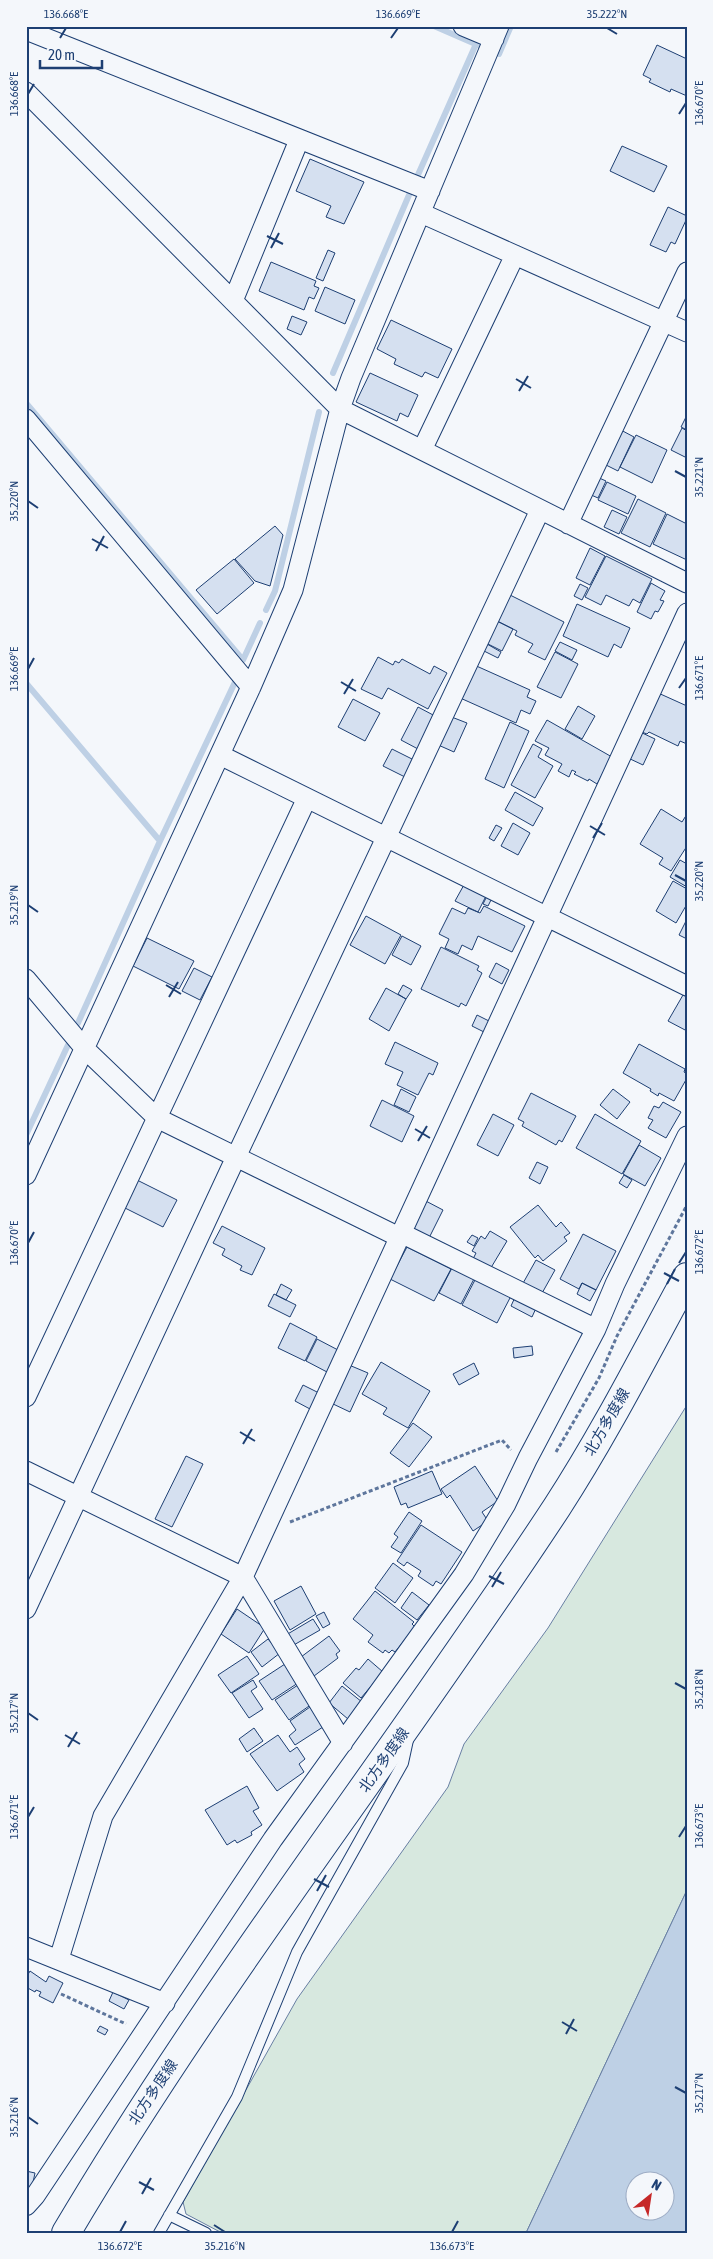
<svg xmlns="http://www.w3.org/2000/svg" width="713" height="2259" font-family="'Asap Condensed','Noto Sans JP',sans-serif">
<rect width="100%" height="100%" fill="#f4f7fb"/>
<!-- green -->
<path fill="#d7e8df" stroke="#687fa3" d="M687 1405V1890L526 2233H222L186 2214 183 2202 297 1999 448 1787 464 1744 548 1628Z"/>
<!-- water -->
<path fill="#bed0e5" stroke="#687fa3" fill-rule="evenodd" d="M687 1890V2233H526ZM636 2182H666V2212H636Z"/>
<g fill="none" stroke-linecap="round" stroke-linejoin="round">
<!-- stream -->
<path stroke="#bed0e5" stroke-width="6" d="M434 26 480 46
M496 53 499 54 511 26
M417 177 476 44
M333 373 409 195
M26 403 243 660 260 623
M266 610 275 591 319 412
M26 683 160 841
M78 1023 160 841 236 680
M26 1135 68 1045"/>
</g>
<!-- building -->
<path fill="#d5e0f0" stroke="#1d3f73" d="M657 45 687 59V96L671 89 670 92 649 82 651 79 643 75Z
M622 146 667 166 654 192 610 171Z
M310 159 364 182 344 224 326 217 331 206 296 191Z
M668 207 687 216V218L675 244 671 242 666 252 650 245Z
M328 250 335 253 323 281 316 278Z
M271 262 316 281 314 286 319 288 314 299 309 297 304 310 259 291Z
M325 287 355 300 345 324 315 311Z
M292 316 307 322 301 335 287 329Z
M391 320 452 349 438 378 425 372 422 377 394 364 396 359 377 349Z
M370 373 418 395 408 417 400 413 397 421 356 402Z
M687 415V430L681 427Z
M682 428 687 431V458L671 450Z
M619 429 634 437 618 471 602 463Z
M636 435 667 450 652 483 620 467Z
M597 477 606 481 598 498 589 494Z
M607 482 636 496 628 514 598 500Z
M638 499 666 513 650 547 621 533Z
M612 510 627 517 619 534 604 527Z
M667 514 687 524V560L653 544Z
M275 526 283 535 270 586 255 581 235 559Z
M590 548 605 556 590 585 576 578Z
M606 556 652 579 640 603 633 599 629 606 606 595 601 605 585 597Z
M234 559 254 583 217 614 196 590Z
M651 583 665 591 660 600 664 601 658 612 655 611 651 619 637 612Z
M580 584 588 588 582 600 574 596Z
M508 594 564 622 545 660 528 652 533 644 515 635 517 631 495 620Z
M577 604 630 628 621 648 614 644 608 657 563 636Z
M495 620 513 629 502 651 484 642Z
M560 642 577 650 572 660 555 651Z
M487 644 501 652 498 658 484 651Z
M555 652 578 664 561 698 537 687Z
M378 657 393 665 395 661 399 663 402 659 430 674 434 666 447 673 428 709 388 688 382 699 361 689Z
M472 664 530 690 527 697 536 701 530 714 521 710 516 723 458 697Z
M656 692 687 706V744L680 741 678 746 649 732 647 734 639 731Z
M353 699 380 713 365 741 338 727Z
M578 706 595 716 582 739 565 729Z
M418 707 435 716 418 749 401 740Z
M449 716 467 723 454 752 436 744Z
M547 720 612 757 597 784 589 779 588 781 574 774 576 772 572 770 569 777 558 771 562 764 545 755 549 748 535 741Z
M510 722 529 731 504 788 485 779Z
M638 731 655 739 643 765 626 757Z
M533 744 542 749 538 757 553 766 535 798 511 785Z
M392 749 414 760 405 777 383 766Z
M515 792 543 808 533 826 505 810Z
M661 809 682 822 687 814V846L671 871 659 864 663 858 640 844Z
M513 823 530 833 518 855 501 846Z
M496 825 502 828 494 841 489 838Z
M680 860 687 864V887L670 877Z
M673 881 687 889V904L676 923 656 911Z
M465 883 487 894 478 912 455 901Z
M487 896 492 898 488 906 483 904Z
M484 906 525 926 512 952 478 936 472 950 462 945 458 954 445 948 449 939 439 934 452 908 465 914 468 908 480 913Z
M366 916 401 935 385 964 350 945Z
M687 919V939L679 935Z
M402 936 421 946 411 965 392 955Z
M147 938 194 961 179 989 133 966Z
M441 947 479 966 477 970 482 973 466 1006 461 1003 459 1007 421 989Z
M496 963 509 970 502 984 489 977Z
M194 968 212 977 200 1000 182 991Z
M403 985 412 990 406 999 398 994Z
M386 988 406 999 389 1031 369 1019Z
M683 995 687 997V1031L668 1021Z
M477 1015 491 1022 486 1033 472 1026Z
M395 1042 438 1063 433 1075 429 1073 418 1095 397 1085 403 1072 385 1064Z
M639 1044 685 1069 684 1072 687 1074V1078L674 1101 659 1093 658 1096 650 1091 651 1089 623 1073Z
M401 1089 416 1097 409 1112 394 1105Z
M613 1089 630 1102 617 1119 600 1105Z
M531 1093 576 1116 562 1142 559 1140 556 1145 522 1126 524 1122 518 1119Z
M382 1100 414 1116 402 1142 370 1126Z
M663 1102 681 1112 666 1138 648 1128 653 1120 648 1118 654 1106 659 1108Z
M493 1114 514 1125 498 1156 477 1145Z
M595 1114 641 1141 622 1174 576 1148Z
M639 1145 661 1158 645 1186 623 1174Z
M537 1162 548 1167 540 1184 529 1178Z
M624 1175 632 1180 627 1188 619 1183Z
M137 1180 177 1200 163 1227 123 1207Z
M422 1199 443 1210 428 1240 407 1229Z
M538 1205 556 1227 561 1222 570 1233 564 1237 567 1241 543 1261 538 1255 535 1258 510 1227Z
M222 1226 265 1248 252 1275 240 1270 242 1266 222 1255 225 1249 213 1243Z
M490 1231 507 1241 489 1271 472 1261 476 1253 472 1251 481 1236 485 1239Z
M583 1234 616 1251 596 1290 582 1283 579 1289 560 1279Z
M472 1235 478 1238 474 1246 467 1242Z
M407 1247 451 1269 434 1301 390 1279Z
M536 1260 555 1270 541 1295 522 1285Z
M453 1266 475 1277 461 1304 439 1293Z
M476 1278 511 1296 497 1323 462 1305Z
M582 1283 596 1290 590 1301 577 1294Z
M281 1284 292 1290 286 1300 276 1295Z
M274 1294 296 1305 290 1317 268 1306Z
M516 1295 537 1306 532 1317 511 1306Z
M290 1323 317 1337 305 1361 278 1348Z
M317 1339 338 1350 327 1372 306 1361Z
M532 1346 533 1355 514 1358 513 1348Z
M381 1362 430 1391 408 1428 383 1414 387 1408 362 1394Z
M474 1363 479 1374 459 1385 453 1374Z
M349 1365 368 1373 350 1412 331 1403Z
M303 1385 319 1393 310 1409 295 1401Z
M413 1423 432 1437 409 1467 390 1453Z
M186 1456 203 1464 172 1527 155 1519Z
M475 1466 498 1501 482 1512 488 1521 473 1531 450 1495 447 1498 441 1489Z
M432 1471 442 1494 408 1508 406 1503 401 1505 394 1487Z
M409 1512 422 1521 401 1553 391 1547 398 1537 394 1534Z
M421 1525 462 1552 441 1584 436 1581 433 1586 418 1576 421 1571 407 1562 404 1566 397 1561Z
M393 1563 413 1578 395 1603 375 1588Z
M301 1586 316 1614 290 1630 274 1601Z
M375 1591 414 1622 412 1624 415 1627 395 1652 392 1650 389 1653 385 1650 383 1653 368 1642 373 1635 353 1619Z
M412 1592 429 1605 417 1620 401 1608Z
M237 1609 265 1628 249 1653 221 1634Z
M324 1612 330 1624 323 1628 316 1616Z
M313 1619 320 1630 292 1646 286 1635Z
M329 1636 340 1651 336 1654 338 1658 314 1676 301 1657Z
M268 1639 280 1653 262 1667 251 1652Z
M247 1656 259 1674 231 1693 218 1675Z
M368 1659 383 1672 361 1698 343 1683 356 1668 359 1670Z
M285 1664 298 1683 272 1700 259 1681Z
M253 1680 257 1687 251 1691 263 1709 249 1718 232 1693Z
M298 1685 312 1704 289 1720 275 1700Z
M342 1686 362 1702 348 1719 329 1703Z
M310 1707 323 1727 295 1745 289 1736 296 1730 290 1721Z
M254 1728 263 1741 247 1752 239 1739Z
M278 1735 290 1752 297 1747 305 1759 299 1764 304 1772 277 1791 250 1754Z
M247 1786 259 1808 253 1811 262 1825 251 1832 252 1835 237 1843 235 1840 227 1845 205 1810Z
M30 1971 46 1982 49 1976 63 1983 53 2003 39 1996 41 1992 36 1990 35 1992 26 1987V1978Z
M113 1992 129 2000 124 2009 109 2001Z
M100 2026 108 2030 105 2035 97 2031Z
M26 2171 35 2173 32 2187 26 2193Z"/>
<g fill="none" stroke-linecap="round" stroke-linejoin="round">
<!-- lane casing -->
<g stroke="#1d3f73" stroke-width="12">
<path id="lane" d="M169 2215 206 2233
M159 2233 237 2097 297 1952 403 1763 408 1740"/>
</g>
<!-- street casing -->
<g stroke="#1d3f73" stroke-width="21">
<path id="street" d="M463 26 494 39
M26 30 430 191
M26 92 340 409 687 583
M421 213 687 332
M233 301 299 140
M26 419 251 687
M422 450 515 255
M568 524 687 272
M220 755 687 986
M26 979 85 1049 157 1118 399 1237
M26 1175 251 687 293 590 340 409 351 378 499 26
M401 1233 596 1329
M26 1397 307 798
M26 1471 243 1577 343 1743
M26 1609 236 1157 540 510
M26 1947 165 2003
M59 1959 103 1816 243 1577 687 613
M26 2206 35 2196 273 1839 464 1574 506 1504 528 1458 596 1329 615 1284 687 1136"/>
</g>
<!-- primary casing -->
<g stroke="#1d3f73" stroke-width="30">
<path id="primary" d="M66 2233C215 1981 397 1751 557 1507 605 1433 645 1354 687 1277"/>
</g>
<!-- path -->
<path stroke="#5e769c" stroke-width="3" stroke-dasharray="4 2.5" stroke-linecap="butt" d="M556 1452 599 1378 617 1336 687 1205
M290 1522 502 1440 511 1450
M61 1994 126 2024"/>
<!-- lane -->
<use href="#lane" stroke="#f4f7fb" stroke-width="10"/>
<!-- street -->
<use href="#street" stroke="#f4f7fb" stroke-width="19"/>
<!-- primary -->
<use href="#primary" stroke="#f4f7fb" stroke-width="28"/>
</g>
<!-- ticks -->
<path fill="none" stroke="#1d3f73" stroke-width="2" d="M607 28 617 34M60 38 66 28M391 38 398 28M28 94 34 84M679 114 686 103M267 236 283 244M271 248 279 233M516 379 531 388M519 391 528 376M675 471 686 477M28 501 38 508M92 539 108 548M96 551 104 536M28 669 34 658M341 682 356 691M679 688 686 678M344 694 353 679M590 826 605 835M593 838 602 823M675 875 686 881M28 905 38 912M166 985 181 994M169 997 178 982M415 1129 430 1138M418 1141 427 1126M28 1243 34 1232M679 1263 686 1252M664 1273 679 1281M667 1284 675 1269M240 1432 255 1441M243 1444 252 1429M489 1576 504 1584M492 1587 501 1572M675 1683 686 1689M28 1713 38 1720M65 1735 80 1744M68 1747 77 1732M28 1817 34 1807M679 1837 686 1826M314 1879 329 1887M317 1891 326 1875M562 2022 577 2031M566 2034 574 2019M675 2087 686 2093M28 2117 38 2124M139 2182 154 2190M142 2194 151 2178M214 2225 225 2232M120 2232 126 2221M452 2232 458 2221"/>
<g text-anchor="middle" stroke-width="4" stroke-linejoin="round" paint-order="stroke">
<!-- street labels -->
<g font-size="15" fill="#1d3f73" stroke="#f4f7fb">
<text transform="translate(607 1422) rotate(-60)" y="5">北方多度線</text>
<text transform="translate(384 1760) rotate(-55)" y="5">北方多度線</text>
<text transform="translate(153 2092) rotate(-56)" y="5">北方多度線</text>
</g>
</g>
<!-- border -->
<rect width="713" height="2259" fill="none" stroke="#f4f7fb" stroke-width="55"/>
<!-- north arrow -->
<g transform="translate(650 2196) rotate(30)"><circle r="24" fill="#f4f7fb" stroke="#9eadc5"/>
<path d="M0-4L9 19L0 12L-9 19Z" fill="#c62828"/>
<text y="-8" font-size="14" font-weight="bold" text-anchor="middle" fill="#1d3f73">N</text>
</g>
<!-- scale -->
<path d="M40 60v8h62v-8" fill="none" stroke="#1d3f73" stroke-width="2.5"/>
<text x="48" y="60" font-size="15" fill="#1d3f73" stroke="#f4f7fb" stroke-width="4" paint-order="stroke">20 m</text>
<rect x="28" y="28" width="658" height="2204" fill="none" stroke="#1d3f73" stroke-width="2"/>
<g font-size="12" text-anchor="middle" fill="#1d3f73">
<text x="66" y="18">136.668°E</text>
<text x="398" y="18">136.669°E</text>
<text x="607" y="18">35.222°N</text>
<text transform="translate(14 94) rotate(-90)" y="4">136.668°E</text>
<text transform="translate(699 103) rotate(-90)" y="4">136.670°E</text>
<text transform="translate(699 477) rotate(-90)" y="4">35.221°N</text>
<text transform="translate(14 501) rotate(-90)" y="4">35.220°N</text>
<text transform="translate(14 669) rotate(-90)" y="4">136.669°E</text>
<text transform="translate(699 678) rotate(-90)" y="4">136.671°E</text>
<text transform="translate(699 881) rotate(-90)" y="4">35.220°N</text>
<text transform="translate(14 905) rotate(-90)" y="4">35.219°N</text>
<text transform="translate(14 1243) rotate(-90)" y="4">136.670°E</text>
<text transform="translate(699 1252) rotate(-90)" y="4">136.672°E</text>
<text transform="translate(699 1689) rotate(-90)" y="4">35.218°N</text>
<text transform="translate(14 1713) rotate(-90)" y="4">35.217°N</text>
<text transform="translate(14 1817) rotate(-90)" y="4">136.671°E</text>
<text transform="translate(699 1826) rotate(-90)" y="4">136.673°E</text>
<text transform="translate(699 2093) rotate(-90)" y="4">35.217°N</text>
<text transform="translate(14 2117) rotate(-90)" y="4">35.216°N</text>
<text x="120" y="2250">136.672°E</text>
<text x="225" y="2250">35.216°N</text>
<text x="452" y="2250">136.673°E</text>
</g>
</svg>
